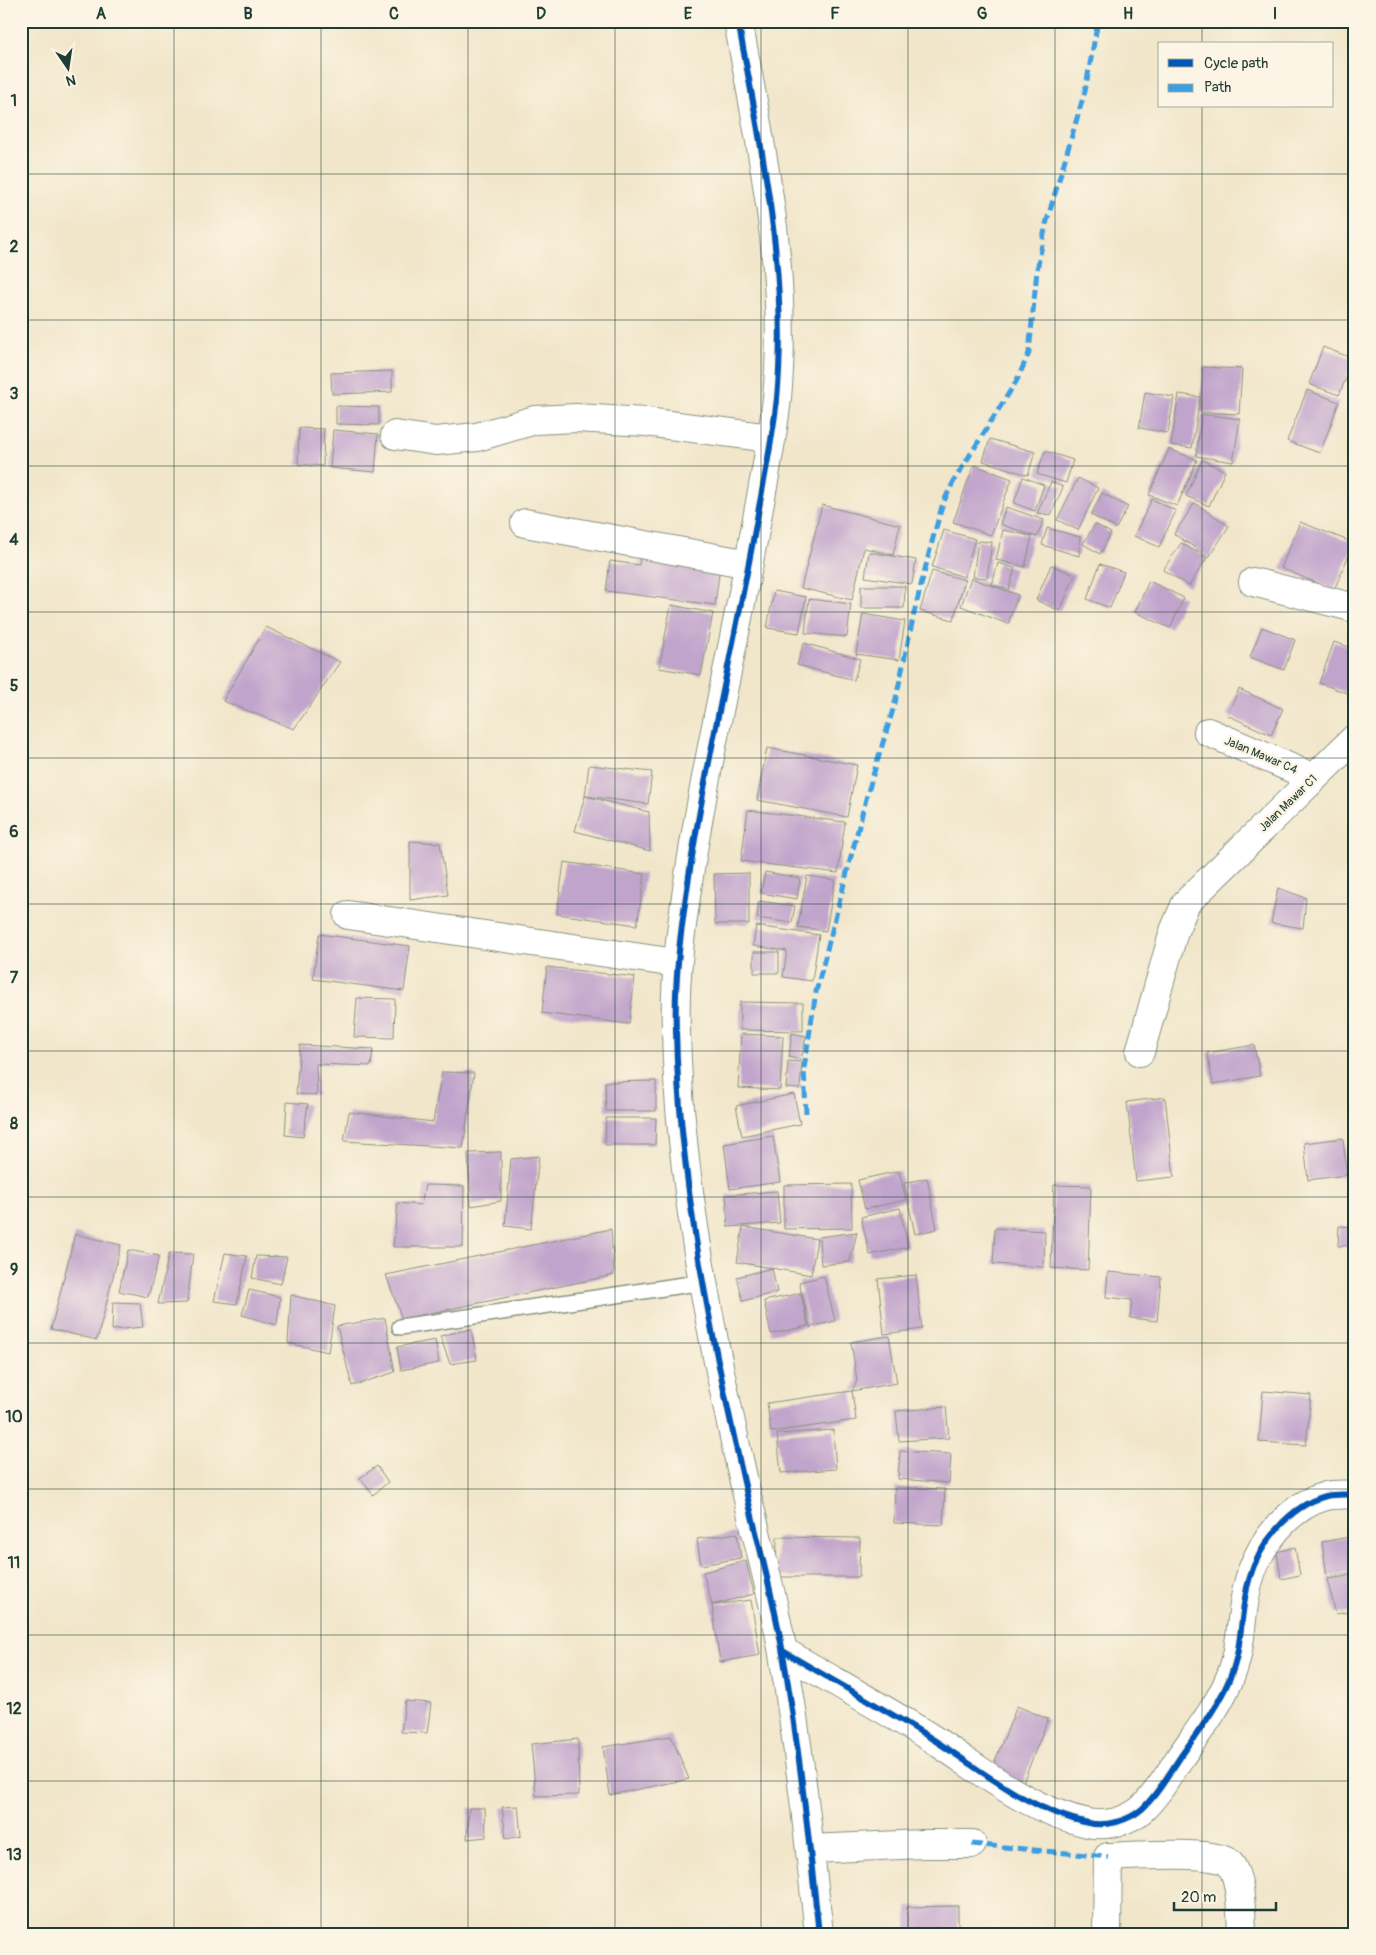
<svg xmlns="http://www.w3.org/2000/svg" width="1376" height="1955" font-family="Pangolin,sans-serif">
<rect width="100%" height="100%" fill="#fcf5e5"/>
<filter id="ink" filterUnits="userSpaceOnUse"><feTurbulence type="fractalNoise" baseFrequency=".02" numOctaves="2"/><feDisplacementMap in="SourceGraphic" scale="10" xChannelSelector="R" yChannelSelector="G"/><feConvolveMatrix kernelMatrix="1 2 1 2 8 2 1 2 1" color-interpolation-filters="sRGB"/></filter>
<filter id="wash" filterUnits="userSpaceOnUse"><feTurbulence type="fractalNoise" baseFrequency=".0096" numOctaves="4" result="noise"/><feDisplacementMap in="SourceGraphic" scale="20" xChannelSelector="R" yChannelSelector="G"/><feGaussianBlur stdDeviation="1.12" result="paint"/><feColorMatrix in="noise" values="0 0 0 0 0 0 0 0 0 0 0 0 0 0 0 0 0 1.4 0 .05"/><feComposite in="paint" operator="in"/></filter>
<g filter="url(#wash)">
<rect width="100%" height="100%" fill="#f1e6ca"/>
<g id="blocks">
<!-- building -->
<path fill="#c1a4cc" d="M1323 347 1354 359 1339 395 1309 384Z
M1203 367 1242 369 1239 414 1200 412Z
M392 371V392L332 394 331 373Z
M1307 390 1339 402 1320 453 1287 441Z
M1145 392 1174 397 1168 433 1139 428Z
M1179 394 1200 397 1192 448 1171 445Z
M336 406 379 407V425L336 424Z
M1202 414 1240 419 1233 462 1196 456Z
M299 428 324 429 323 466 298 464Z
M333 430 378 434 375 472 330 468Z
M990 439 1035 452 1028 475 983 461Z
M1169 449 1197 460 1177 506 1149 495Z
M1045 451 1073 460 1066 483 1037 474Z
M1202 460 1225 471 1209 506 1186 496Z
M974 465 1012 479 991 535 953 522Z
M1023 477 1044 485 1035 511 1014 503Z
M1078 478 1098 488 1078 530 1057 520Z
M1051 482 1063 487 1051 515 1037 513Z
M1102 493 1128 507 1116 528 1091 515Z
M1152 499 1176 511 1159 547 1134 536Z
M1195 503 1229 526 1209 557 1174 534Z
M822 505 900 525 893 555 864 548 852 600 801 588Z
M1006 507 1044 520 1037 537 1000 524Z
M1355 515V536L1348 534Z
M1300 522 1354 543 1334 590 1281 568Z
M1095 524 1111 533 1100 554 1083 544Z
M1047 528 1080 537 1079 556 1042 545Z
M944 530 975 539 964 577 932 567Z
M1003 530 1032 536 1025 567 996 560Z
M978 541 992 542 987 578 973 577Z
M1181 543 1207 558 1189 586 1163 570Z
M869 552 916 560 912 584 865 577Z
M640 556 720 566 715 605 606 591 610 561 639 565Z
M998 563 1015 568 1009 589 992 585Z
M1100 564 1124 572 1110 608 1087 599Z
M1051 565 1075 575 1060 611 1036 600Z
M932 571 965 580 953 620 920 611Z
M971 578 1018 595 1008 624 961 606Z
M1149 581 1184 598 1170 628 1135 612Z
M861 586H905L904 608H861Z
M774 591 806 597 799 633 767 628Z
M809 599 851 604 847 637 805 633Z
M671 605 713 613 701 675 659 668Z
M863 614 905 621 899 660 856 654Z
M266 627 340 662 294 729 223 701Z
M1262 627 1295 640 1284 670 1250 657Z
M1334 642 1355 649V672L1347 693 1319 683Z
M804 643 860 659 854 680 797 665Z
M1239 689 1283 709 1271 735 1227 715Z
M767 748 857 765 847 817 757 800Z
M589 765 652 772 648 804 585 796 649 812 650 851 575 831 585 796Z
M748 810 845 822 838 873 741 861Z
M410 841 440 843 448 895 410 900Z
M564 862 645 874 637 925 557 914Z
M765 872 800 878 797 899 761 893Z
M749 873V924H715L714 874Z
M807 876 835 880 826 931 798 927Z
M1278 888 1306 898 1303 928 1271 923Z
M759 901 795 906 792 923 757 918Z
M756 926 819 935 812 981 783 977 787 951 753 946Z
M319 934 410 946 404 991 313 979Z
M754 952H779V973H754Z
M547 967 635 977 629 1024 542 1013Z
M357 998 395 999 394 1038 354 1037Z
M740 1002 803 1003V1031L740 1030Z
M792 1033 806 1036 801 1060 789 1057Z
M741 1034 783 1036 780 1090 738 1088Z
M300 1045 373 1049 371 1066 316 1064 317 1095 296 1094Z
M1254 1045 1260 1076 1213 1084 1207 1053Z
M788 1061 802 1062 800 1089 786 1088Z
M442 1072 474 1073 463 1148 344 1141 349 1112 433 1122Z
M656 1081V1111H606L605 1082Z
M794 1094 800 1124 742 1136 736 1106Z
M1165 1097 1174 1177 1136 1181 1127 1102Z
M287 1102 308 1104 303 1137 285 1135Z
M606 1118H656L655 1145H605Z
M773 1136 780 1182 730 1189 724 1144Z
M1343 1138 1347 1175 1308 1180 1304 1143Z
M501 1152V1201L471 1206 468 1153Z
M539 1156 531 1229 505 1226 511 1159Z
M899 1171 906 1200 865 1209 858 1180Z
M927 1178 937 1229 915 1234 904 1183Z
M851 1184 852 1228 784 1229V1185Z
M425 1185 464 1186 463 1247H393L398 1203 421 1205Z
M1054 1185 1091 1186 1088 1270 1051 1268Z
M777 1191 780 1223 728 1227 726 1195Z
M900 1208 908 1247 870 1255 861 1217Z
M1339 1226 1355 1227V1246H1338Z
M743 1227 817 1239 811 1275 737 1262Z
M995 1228 1045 1231 1044 1267 993 1264Z
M611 1229 614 1275 402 1319 386 1275Z
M857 1232 850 1262 821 1265 819 1237Z
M75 1234 121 1245 97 1340 51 1329Z
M128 1250 159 1256 148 1297 119 1291Z
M169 1253 193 1254 187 1303 158 1304Z
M225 1253 247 1256 237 1304 214 1301Z
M256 1256 287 1257 281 1284 252 1278Z
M772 1268 777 1292 743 1301 737 1277Z
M1108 1272 1161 1277 1157 1321 1130 1318 1132 1300 1106 1297Z
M916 1275 922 1329 884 1334 878 1279Z
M824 1276 835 1321 810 1327 799 1282Z
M249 1290 280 1297 277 1325 242 1315Z
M801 1293 808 1326 771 1334 764 1301Z
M291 1295 335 1306 328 1352 288 1343Z
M113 1302 140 1303 143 1327 112 1330Z
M385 1318 395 1372 352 1386 337 1326Z
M471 1329 477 1360 450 1364 440 1336Z
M889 1336 897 1383 852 1391 857 1381 851 1342Z
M435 1340 439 1363 401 1370 397 1347Z
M852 1391 856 1420 771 1432 767 1403Z
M1263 1391 1311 1395 1306 1445 1259 1442Z
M946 1407 949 1438 899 1441 896 1411Z
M833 1430 836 1469 781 1473 777 1434Z
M900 1451 951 1454 949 1483 898 1479Z
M377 1466 388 1482 373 1495 360 1478Z
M895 1487 945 1489 943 1525 894 1523Z
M737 1533 741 1558 701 1565 697 1539Z
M1355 1536V1572L1327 1577 1322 1542Z
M777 1537 860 1538 859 1577H776Z
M1295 1547 1300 1575 1281 1579 1277 1552Z
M746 1561 754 1594 712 1605 703 1572Z
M1355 1575V1611L1336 1614 1327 1579Z
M751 1600 760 1655 720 1662 712 1605Z
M405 1701 431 1703 427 1733 401 1732Z
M1017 1706 1048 1719 1022 1785 990 1773Z
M671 1736 689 1779 610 1795 603 1747Z
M578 1739 579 1795 536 1796 531 1744Z
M518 1806 521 1836 506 1839 502 1807Z
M469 1808H485L486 1837 467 1839Z
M958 1906V1934H907V1907Z"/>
</g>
</g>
<g filter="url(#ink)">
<use href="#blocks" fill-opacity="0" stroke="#88927f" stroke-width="1"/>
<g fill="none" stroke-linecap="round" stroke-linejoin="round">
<!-- lane casing -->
<g stroke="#88927f" stroke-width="18">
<path id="lane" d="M400 1327 704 1282"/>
</g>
<!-- street casing -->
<g stroke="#88927f" stroke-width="30">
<path id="street" d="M738 21C761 145 789 272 777 398 773 436 765 475 758 513 737 634 707 754 689 876 681 929 674 978 676 1031 679 1177 710 1331 742 1473 755 1533 773 1593 783 1654 799 1746 809 1840 819 1934
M395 435 436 441 477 437 535 420 576 418 646 422 771 438
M525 523 749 564
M1253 582 1355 608
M1208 732 1314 778
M348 915 676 963
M1140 1052 1174 931 1186 903 1355 738
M783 1651C833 1681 885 1709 934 1740 984 1772 1028 1810 1088 1823 1106 1827 1128 1821 1142 1809 1158 1794 1169 1774 1181 1756 1198 1732 1217 1708 1229 1680 1244 1646 1239 1613 1249 1580 1259 1544 1289 1506 1326 1496 1335 1494 1346 1495 1355 1494
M810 1849 923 1844H972
M1107 1934 1108 1857C1129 1856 1217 1850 1229 1863 1242 1877 1241 1915 1242 1934"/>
</g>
<!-- lane -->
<use href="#lane" stroke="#fff" stroke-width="15"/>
<!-- street -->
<use href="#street" stroke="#fff" stroke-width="28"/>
<!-- quiet -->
<path stroke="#3c9ee2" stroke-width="5" stroke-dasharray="10 5" stroke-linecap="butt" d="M806 1113 804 1068 816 992 867 795 895 703 915 609 933 538 943 503 955 479 1017 380 1029 353 1037 270 1046 224 1085 91 1098 21
M972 1844 1108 1857"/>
<!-- cycleway casing -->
<g stroke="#fcf5e5" stroke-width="9">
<path id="cycleway" d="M738 21C761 145 789 272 777 398 773 436 765 475 758 513 737 634 707 754 689 876 681 929 674 978 676 1031 679 1177 710 1331 742 1473 755 1533 773 1593 783 1654 799 1746 809 1840 819 1934
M783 1651C833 1681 885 1709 934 1740 984 1772 1028 1810 1088 1823 1106 1827 1128 1821 1142 1809 1158 1794 1169 1774 1181 1756 1198 1732 1217 1708 1229 1680 1244 1646 1239 1613 1249 1580 1259 1544 1289 1506 1326 1496 1335 1494 1346 1495 1355 1494"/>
</g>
<!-- cycleway -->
<use href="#cycleway" stroke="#0057b8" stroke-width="6"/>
</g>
</g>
<!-- grid -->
<path fill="none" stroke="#1f3d34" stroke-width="1" stroke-opacity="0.55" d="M174 21V1934M321 21V1934M468 21V1934M615 21V1934M761 21V1934M908 21V1934M1055 21V1934M1202 21V44M1202 106V1934M21 174H1355M21 320H1355M21 466H1355M21 612H1355M21 758H1355M21 904H1355M21 1051H1355M21 1197H1355M21 1343H1355M21 1489H1355M21 1635H1355M21 1781H1355"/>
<g text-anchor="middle" stroke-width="5" stroke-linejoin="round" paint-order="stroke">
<!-- street labels -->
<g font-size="12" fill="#1f3d34" stroke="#fcf5e5">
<text transform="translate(1261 755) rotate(23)" y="4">Jalan Mawar C4</text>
<text transform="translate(1288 803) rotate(-44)" y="4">Jalan Mawar C1</text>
</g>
</g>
<!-- margin -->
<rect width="1376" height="1955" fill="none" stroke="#fcf5e5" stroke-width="55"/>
<!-- legend -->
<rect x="1158" y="42" width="175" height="65" fill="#fcf5e5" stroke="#a4ab9e"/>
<rect x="1168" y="59" width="25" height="8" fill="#0057b8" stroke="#a4ab9e"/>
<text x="1204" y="68" font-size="15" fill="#1f3d34">Cycle path</text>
<rect x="1168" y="84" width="25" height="8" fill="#3c9ee2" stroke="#a4ab9e"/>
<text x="1204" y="92" font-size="15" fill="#1f3d34">Path</text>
<!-- north arrow -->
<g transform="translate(68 68) rotate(167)" stroke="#fcf5e5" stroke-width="4" paint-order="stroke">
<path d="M0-4L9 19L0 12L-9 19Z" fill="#1f3d34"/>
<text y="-8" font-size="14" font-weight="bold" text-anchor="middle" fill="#1f3d34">N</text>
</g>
<!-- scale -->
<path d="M1174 1902v8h102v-8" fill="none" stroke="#1f3d34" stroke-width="2.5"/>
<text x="1181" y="1902" font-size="15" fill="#1f3d34" stroke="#fcf5e5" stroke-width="4" paint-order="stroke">20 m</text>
<rect x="28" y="28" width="1320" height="1900" fill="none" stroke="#1f3d34" stroke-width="2"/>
<g font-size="16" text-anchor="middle" font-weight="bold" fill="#1f3d34">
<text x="101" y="19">A</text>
<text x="248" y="19">B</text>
<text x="394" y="19">C</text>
<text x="541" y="19">D</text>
<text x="688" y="19">E</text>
<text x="835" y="19">F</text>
<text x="982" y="19">G</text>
<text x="1128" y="19">H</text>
<text x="1275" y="19">I</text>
<text x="14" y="106">1</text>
<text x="14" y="252">2</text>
<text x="14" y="399">3</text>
<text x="14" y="545">4</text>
<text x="14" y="691">5</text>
<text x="14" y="837">6</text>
<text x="14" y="983">7</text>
<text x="14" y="1129">8</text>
<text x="14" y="1275">9</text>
<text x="14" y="1422">10</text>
<text x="14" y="1568">11</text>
<text x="14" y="1714">12</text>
<text x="14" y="1860">13</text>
</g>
</svg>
